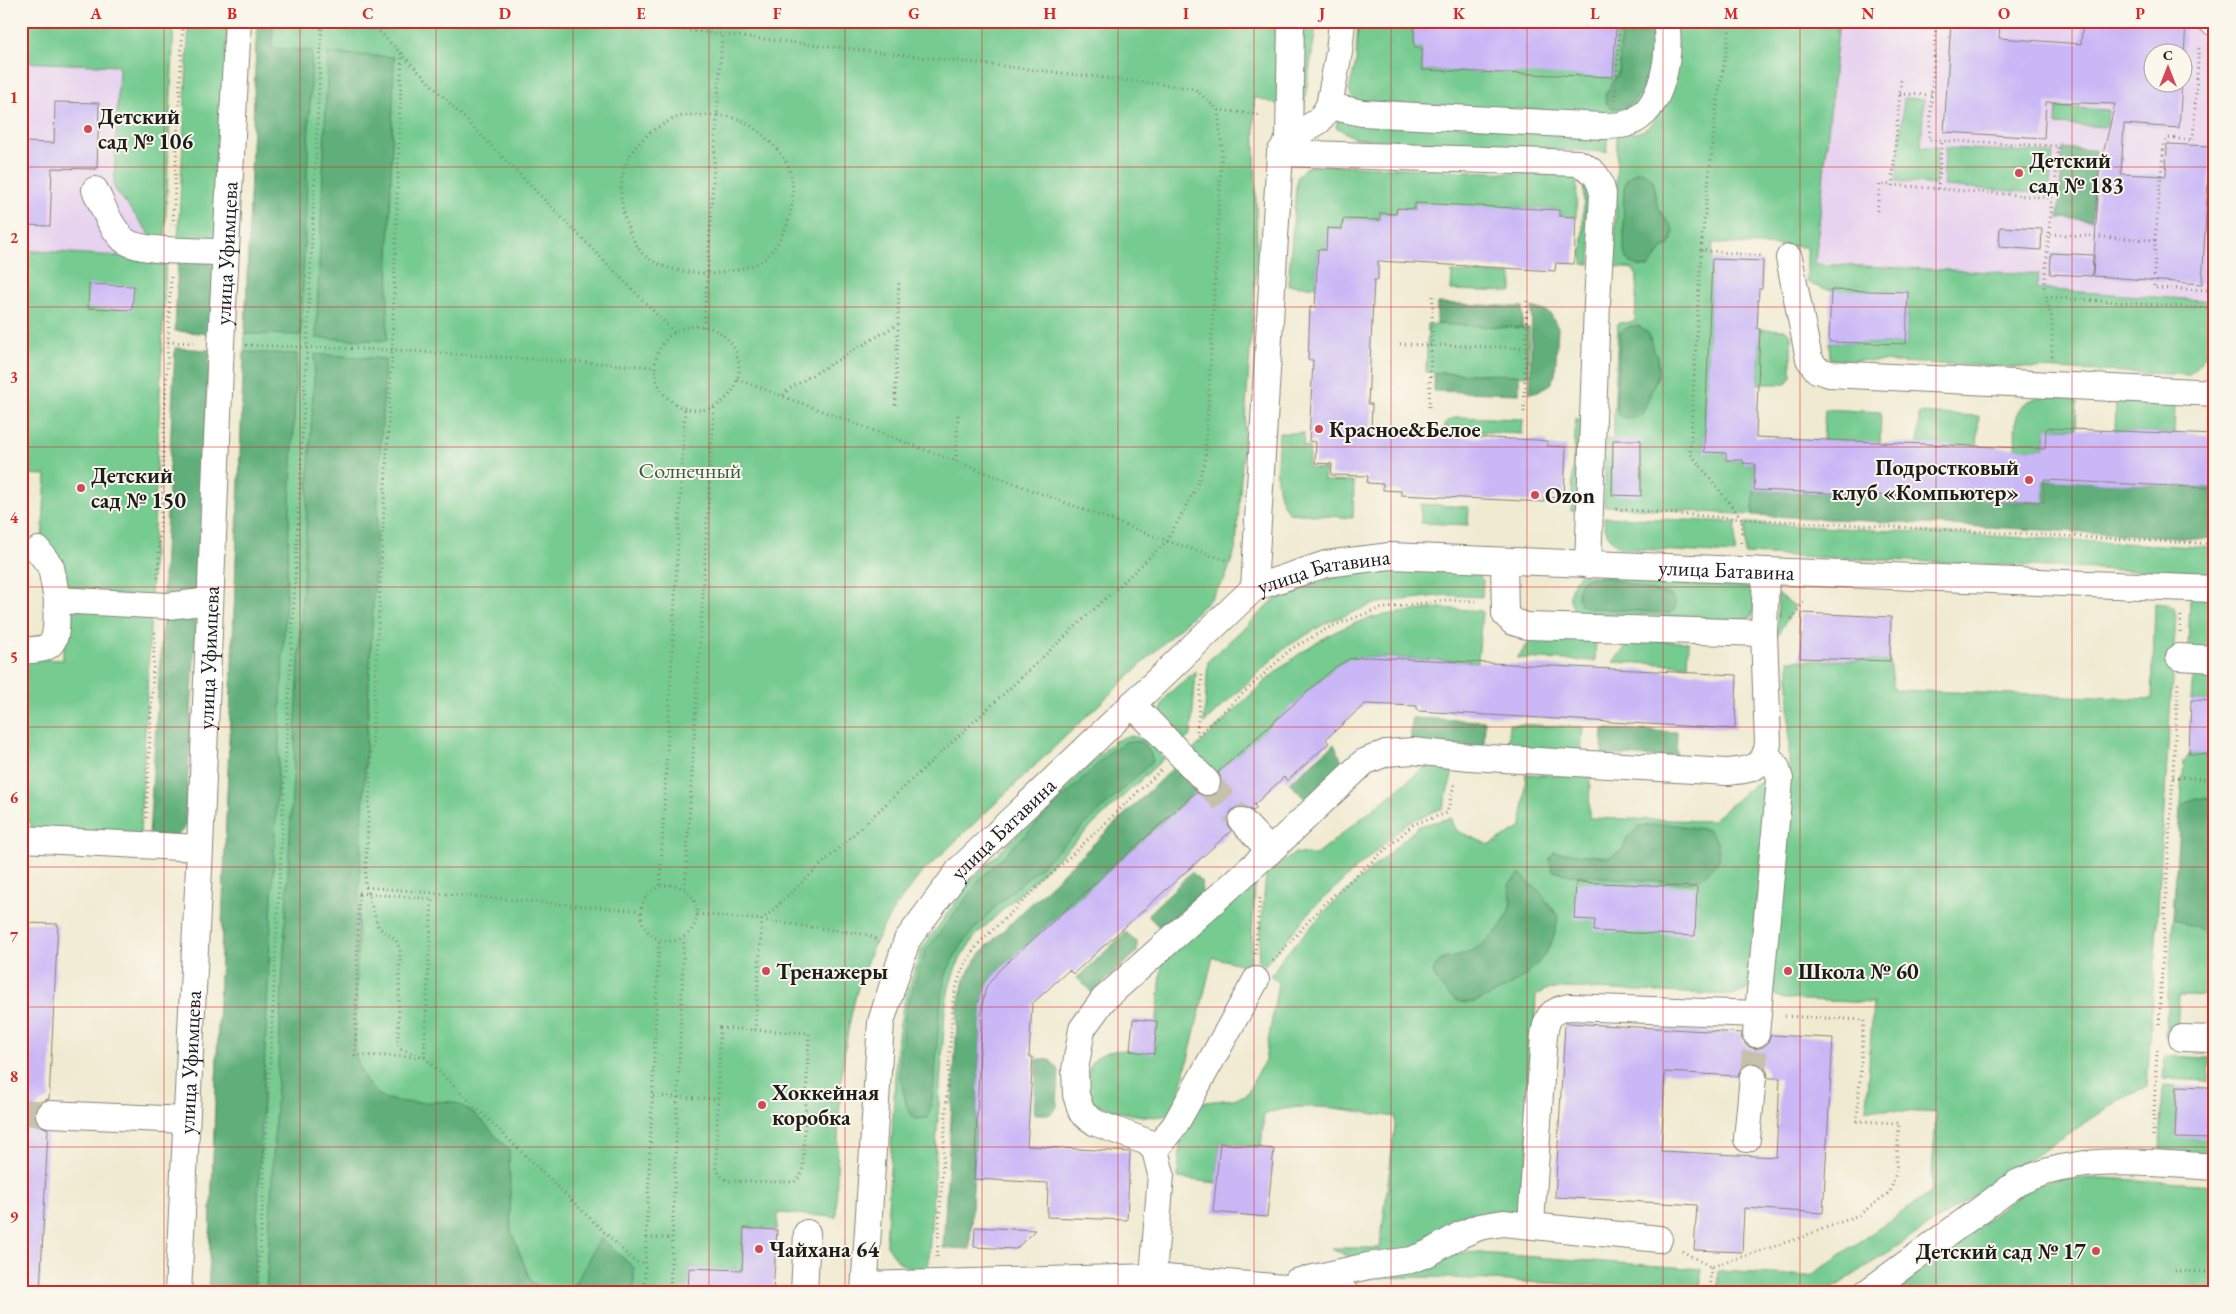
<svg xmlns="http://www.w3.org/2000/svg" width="2236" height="1314" font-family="'EB Garamond',serif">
<rect width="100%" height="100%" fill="#fbf7ec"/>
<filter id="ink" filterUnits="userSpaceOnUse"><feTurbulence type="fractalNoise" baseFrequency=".02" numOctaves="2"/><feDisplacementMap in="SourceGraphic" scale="10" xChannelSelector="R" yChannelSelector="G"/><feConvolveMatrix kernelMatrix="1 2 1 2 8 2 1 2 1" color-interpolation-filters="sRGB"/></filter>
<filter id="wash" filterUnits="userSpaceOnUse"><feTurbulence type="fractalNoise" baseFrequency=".0096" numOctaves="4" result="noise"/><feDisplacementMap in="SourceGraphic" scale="20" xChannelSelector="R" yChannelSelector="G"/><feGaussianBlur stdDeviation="1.12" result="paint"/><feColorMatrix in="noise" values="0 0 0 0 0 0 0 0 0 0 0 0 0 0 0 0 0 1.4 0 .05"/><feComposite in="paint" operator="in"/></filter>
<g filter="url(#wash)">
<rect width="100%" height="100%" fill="#f0ead1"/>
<!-- built -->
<path fill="#e7d2ef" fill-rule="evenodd" d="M21 21H159L149 325 21 318Z
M1839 21H2215V301L2037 289 2039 274 1815 264ZM2154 52H2184V82H2154Z"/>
<!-- green -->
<path fill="#75cb90" stroke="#487456" d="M21 21H174L165 237H152L114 188 119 66 21 62Z
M189 21H228L217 235 210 240H178Z
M257 21H1317L1303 112 1254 97 1257 253 1236 547 1225 579 1210 599 920 875C908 891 894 907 885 924 835 1010 839 1121 836 1217L778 1213 777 1230 744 1228 742 1270 689 1268 688 1293H208Z
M1358 21H1414V47L1422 48V70L1613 76 1616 27 1588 25 1587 21H1657L1655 72 1637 105 1619 114 1358 102 1351 96 1349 90 1356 61Z
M1676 21H1839L1815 264 2039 274 2037 289 2215 301 2214 347 2189 375 1830 359 1829 342 1906 344 1908 292C1882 292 1827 295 1807 282V247L1713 243 1704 451 1726 453V460H1743V463L1755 464 1753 515 1604 506 1606 439 1613 440 1618 323 1635 322 1637 276 1633 269 1615 267 1617 133C1626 133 1636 134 1644 130 1671 116 1672 49 1676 21Z
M1904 98 1924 99 1921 147H1938L1935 185 1896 181Z
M2057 107 2108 110 2107 127 2056 124Z
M1337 121 1607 132V152L1354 138 1336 127Z
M1945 148 2053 153 2049 194 1943 186Z
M1314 164 1577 176 1576 217 1559 216 1558 210 1504 207 1503 213 1415 203V209L1397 208 1396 214 1381 213 1380 220 1343 219 1342 229 1327 228 1326 250 1318 249 1316 287 1288 285 1297 177 1304 169Z
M1584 187 1592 197 1590 264H1582Z
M21 250 166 259 151 596 70 593 42 542 46 475 21 474Z
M1452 272 1512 275V292L1451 290Z
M1428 324 1529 328 1528 376 1426 372Z
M1760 329 1786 330 1791 335V376L1786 384H1758Z
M2072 396 2077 403 2076 429 2046 428 2045 449 2015 448C2016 438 2014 426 2017 416 2024 392 2053 397 2072 396Z
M2116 398 2175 401 2174 433 2115 431Z
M1825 409 1881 412 1880 443 1823 440Z
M1919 413 1979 416 1977 447 1918 444Z
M1456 417 1523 419 1522 434 1444 430 1446 422Z
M1576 418 1581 420 1580 511H1571Z
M1279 433H1304L1303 446 1310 447 1308 468 1325 469 1324 481 1354 482 1353 518 1289 513C1271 491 1278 460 1279 433Z
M1421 504 1469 507 1468 525 1421 523Z
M1604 517 1736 522 1735 554 1620 548C1609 539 1604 531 1604 517Z
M1746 523 2215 548V574L1745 554Z
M1405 566 1475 570 1483 581 1482 597 1446 595 1377 603 1328 622 1286 647 1204 723 1208 661 1273 601 1308 586 1354 571Z
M1579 575 1749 580 1758 589 1752 616 1745 620 1589 613C1586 612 1580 612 1577 611 1564 603 1571 582 1579 575Z
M1778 594 1795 606 1777 636Z
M2190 598 2215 599V650L2188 649Z
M2155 603 2167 604 2174 608 2176 616 2147 1087 2120 1100 1826 1293 1717 1292 1718 1271 1810 1276 1931 1192 1936 1113 1866 1109 1873 1003 1784 999 1775 995 1769 983 1789 771V660L1890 661 1894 690 2152 699Z
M1440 608 1482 611 1478 662 1367 657 1349 659 1335 667 1215 775 1192 751C1247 700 1303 633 1379 616 1399 612 1420 611 1440 608Z
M77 610 151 611 140 837 33 830 25 812 21 811V658L63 660V638L69 615Z
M1532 639H1596L1595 661 1517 658Z
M1639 640 1689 642 1688 665 1613 662 1630 642Z
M1196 671 1191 735 1184 741C1178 734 1165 725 1162 717 1155 698 1185 681 1196 671Z
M2193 674 2215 675V701L2191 700Z
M1509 724 1583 727 1581 753 1508 749Z
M1127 736C1145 736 1153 746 1164 758L977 934C956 963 951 973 945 1009L928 1272C905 1269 897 1264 886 1244L897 1043 903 1005 922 949 973 878 1113 742Z
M2189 754 2215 755V996L2179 995 2177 1036H2165L2184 761Z
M1425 767 1454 768 1443 808 1407 823 1314 907 1265 965 1258 961 1266 875 1295 853 1316 855Z
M1526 774 1590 777 1589 818 1712 821 1753 785 1768 779 1751 981 1746 991 1732 995 1567 988 1544 990 1536 996 1525 1202 1516 1215 1405 1255 1355 1260 1332 1248H1380L1396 1117C1355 1112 1303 1098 1264 1115L1261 1147 1220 1143 1216 1183 1178 1178 1181 1129 1194 1103 1233 1099 1246 1095 1265 1060 1278 983 1271 976 1282 958 1329 907 1419 826 1451 818 1457 831 1490 845 1522 827Z
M1255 884 1250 967 1213 957 1179 1096C1177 1101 1176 1107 1173 1111 1161 1125 1109 1110 1094 1103 1088 1095 1086 1084 1088 1074 1094 1042 1131 1051 1154 1053L1162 961 1167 953Z
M2165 1056 2210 1058 2209 1081 2163 1079Z
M2163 1085 2177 1086 2175 1137 2215 1139V1160L2163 1154 2160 1147Z
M2104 1178 2215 1185V1293H1894L2028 1187 2052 1179Z
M1466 1252 1702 1269 1700 1291 1430 1277 1347 1278Z"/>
<!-- forest -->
<path fill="#60af7a" stroke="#3e664b" d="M257 21H273L272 48 312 51 301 335 245 334Z
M1612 21H1652C1659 55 1652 88 1624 109L1612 108 1606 103 1605 95 1619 71 1621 28 1618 23Z
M328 53 394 57 387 341 316 338Z
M2063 148 2096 150 2092 220 2058 218Z
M1638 171 1644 172 1653 180C1655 188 1655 199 1658 207 1665 224 1679 222 1670 245L1662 249 1649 267C1637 267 1626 264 1624 251 1625 236 1621 191 1626 182 1628 176 1633 174 1638 171Z
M178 259 210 261 215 268 211 334 175 331Z
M1437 303 1523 307 1522 328 1437 324Z
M1532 307 1550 313 1558 328 1555 375 1550 384 1538 391 1530 393Z
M1631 326H1639L1649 334 1653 349 1658 356V375L1642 415 1635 418H1625L1618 414 1616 405 1620 332Z
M175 348 210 350 198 591 163 595Z
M244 352 297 354 254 1293H208Z
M315 354 385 359 359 893 355 1054C368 1098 384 1104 428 1102 438 1102 449 1100 458 1104 478 1112 494 1135 509 1150L511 1231 531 1282C581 1309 577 1269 601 1238L634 1268V1293H266Z
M1434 373 1519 375V394L1434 391Z
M2044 480 2215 488V539L1753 515 1754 490 2043 502Z
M1592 577 1610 578 1645 589 1670 595 1675 602V609L1670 613 1589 608 1581 605C1576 596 1577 590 1581 581Z
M163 613 189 615 196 622 185 828 176 836H149Z
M1412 718 1485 721 1484 747 1410 744Z
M1603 729 1677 732 1676 758 1602 754Z
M1127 741 1141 742 1150 752 1153 761C1119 793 1085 825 1051 857 1017 888 957 934 945 979 934 1025 940 1073 928 1118L915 1119 907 1108 900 1076V1053L906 1008 925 952 982 877 1112 750Z
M1334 744 1345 767 1308 802 1289 783Z
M1174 767 1197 792 999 970 986 987 982 1006 970 1249 943 1248 958 1006C963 978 969 967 988 945Z
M2195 798 2215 799V933H2206L2173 918 2180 808Z
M1669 824 1709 830 1718 843 1719 860 1705 876 1689 883 1569 875 1553 871 1549 860 1554 852 1610 857 1622 850 1627 838 1640 826Z
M1192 872 1201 881 1202 893 1162 930 1147 915Z
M1520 874 1540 892 1558 916C1555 956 1523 983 1487 997 1478 1001 1467 1006 1458 1001 1447 997 1438 983 1433 973 1440 954 1448 960 1464 954 1486 946 1509 924 1511 900 1511 895 1509 889 1509 884Z
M1126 932 1137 942V952L1092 993 1077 978Z
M1037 1059 1050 1060 1059 1070 1057 1107 1051 1114H1034Z"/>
<g id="blocks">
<!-- building -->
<path fill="#c9b7f6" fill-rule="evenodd" d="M1414 21H1501L1616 27 1613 77 1422 70V48L1414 47Z
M1951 21 2000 22 1999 38 2081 44 2083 21H2186L2184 57V52H2154V82H2182L2179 128 2124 124 2121 174 2166 176 2167 144 2210 146 2202 284 2093 276 2099 171 2115 104 2046 102 2044 138 1944 132Z
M55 102 99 103 97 169 52 168 50 226 21 225V142L54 143Z
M1415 203 1559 210V216L1576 217 1574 264 1556 263 1555 271 1378 261V280H1374L1368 404H1372L1371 433 1536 440 1547 441V446L1566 447 1564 498 1544 497V502L1401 495V491L1383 490V484L1367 483 1368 476 1331 475 1332 464 1315 463 1316 442 1309 441 1313 360H1308L1310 307 1315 308 1318 249 1326 250 1327 228 1342 229 1343 219 1380 220V213L1396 214 1397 208 1415 209Z
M2000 227 2042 229 2041 250 1999 247Z
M2051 253 2093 255 2092 276 2050 274Z
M1712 259 1763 261 1762 289H1759L1757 329H1760L1756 437 2045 449 2046 428 2215 435V488L2044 480V502L1754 490 1755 464 1743 463V460H1726V453L1704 452Z
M89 284 134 286 132 310 88 308Z
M1831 290 1908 292 1906 344 1829 342Z
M1613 440H1641V496L1612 495Z
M1802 613 1891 617 1890 661 1800 658Z
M1367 657 1737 675 1735 729 1417 711V706L1365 704 1326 739 1329 743 1287 781 1284 777 1254 805 1257 808 1253 811 1246 807 1239 806 1232 810 1228 817V825L1231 831 1073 974 1069 970 1032 1004 1029 1057H1033L1027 1146 1130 1152 1127 1220 1047 1217 1048 1183 974 1179 982 1006 986 987 999 970 1196 792 1203 796H1211L1217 793 1221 786V778L1218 772 1335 667 1349 659Z
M2191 700 2215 701V755L2189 754Z
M1576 882 1697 887 1695 936 1594 931 1595 920 1574 919Z
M21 923 58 924 49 1099 42 1101 37 1106 34 1113 36 1121 41 1126 48 1129 40 1293H21Z
M1133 1019 1157 1021 1154 1054 1130 1051Z
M1567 1023 1741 1033 1742 1040 1747 1046 1755 1049 1763 1047 1768 1043 1771 1035 1833 1038 1823 1213 1744 1208 1742 1252 1694 1250 1697 1205 1555 1197 1565 1024ZM1754 1062 1762 1065 1767 1071 1768 1078H1780L1776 1157 1661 1151 1665 1072 1738 1076 1741 1068 1747 1063Z
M2177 1086 2208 1087V1090L2215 1091V1139L2175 1138Z
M1220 1143 1274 1149 1267 1217 1213 1212Z
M975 1227 1035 1230 1016 1249 974 1247Z
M744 1228 777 1230 773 1293H688L689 1268 742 1270Z"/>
</g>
</g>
<g filter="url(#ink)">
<use href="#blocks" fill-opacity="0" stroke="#868376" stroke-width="1"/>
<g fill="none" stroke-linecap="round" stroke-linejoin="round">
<!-- minor-tunnel -->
<path stroke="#c6c1ad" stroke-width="26" stroke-dasharray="26 13" stroke-linecap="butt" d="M1207 782 1242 821
M1753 1077 1756 1034
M21 1112 49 1114"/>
<!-- minor casing -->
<g stroke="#868376" stroke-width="28">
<g id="minor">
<path d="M2211 21 2215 23"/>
<path d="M1329 106 1362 113 1603 126C1611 126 1622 126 1629 123 1664 110 1671 53 1666 21"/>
<path d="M1289 139 1291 21"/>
<path d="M1280 153 1578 163C1595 171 1599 176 1603 194L1597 303 1588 565"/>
<path d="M95 190C103 206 110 227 124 240 139 253 203 251 225 252"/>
<path d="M1789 258 1809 359 1817 370 1830 374 2215 393"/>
<path d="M38 550 51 567 57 600"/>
<path d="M1504 561 1505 614 1513 622 1527 626 1764 633"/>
<path d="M1254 588 1280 153 1289 139 1319 121 1329 106 1339 52 1342 21"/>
<path d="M21 650C63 652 55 634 57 600L168 606 210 601"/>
<path d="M2179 657 2215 659"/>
<path d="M1132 704 1207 782"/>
<path d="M1242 821 1270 851"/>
<path d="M21 839 200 848"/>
<path d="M1756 1034 1780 779 1776 766 1767 755"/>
<path d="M2182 1038 2215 1039"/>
<path d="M49 1114 186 1120"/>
<path d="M1747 1139 1753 1077"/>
<path d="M1155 1150 1175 1125 1256 980"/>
<path d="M1531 1224 1544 1035C1547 1016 1550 1011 1569 1007L1758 1014"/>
<path d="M1153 1277 1161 1174 1155 1150 1147 1142 1096 1123 1082 1113 1076 1095 1075 1070 1082 1029 1103 1000 1270 851 1364 762 1386 753 1413 751 1470 757 1727 772C1748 770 1764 770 1768 744L1764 633 1766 571"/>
<path d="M1296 1282 1368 1266 1411 1260 1429 1253 1460 1235 1479 1227 1503 1223 1659 1239"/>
<path d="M865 1285 1153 1277 1345 1293"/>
<path id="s1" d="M178 1293 200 848 221 344 238 21"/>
<path d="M804 1293 807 1233"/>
<path id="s2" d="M864 1293 881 1022 907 940 960 869 1254 588 1326 564 1390 556 2215 589"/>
<path d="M1866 1293 2017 1183C2079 1153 2148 1163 2215 1167"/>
</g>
</g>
<!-- path -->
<path stroke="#868376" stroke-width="3" stroke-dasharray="1 4" stroke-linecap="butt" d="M369 21 675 333
M605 21 1176 86 1195 89 1218 110 1222 147 1205 461 1197 486 1167 541 762 920 755 1030
M1936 21 1929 140 2058 146 2055 191 2052 198 2044 289 2052 319V357
M402 53 392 350 365 884 378 927 396 940 400 950 398 1043 400 1049 424 1057 635 1262 646 1263
M1900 94 1932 95
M1615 100 1620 21
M1218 110 1262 115
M718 115C726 117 736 117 743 121 758 129 782 151 788 166 800 198 788 238 763 260 755 267 719 274 708 274 702 274 695 272 689 272 673 270 649 264 639 249 620 222 613 177 634 149 643 136 661 124 676 118 687 113 706 116 718 115Z
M1892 186 1901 79
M1938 189 1942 140
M1877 211 1880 184 2052 198
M173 225 183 21
M2050 234 2155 240 2164 143 2168 138 2193 140 2199 45
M2155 240 2154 288 2207 290
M1701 250 1716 111 1731 21
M171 277 168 342 194 343
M2046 297 2215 309
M655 368a42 42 0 1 1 84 0a42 42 0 1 1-84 0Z
M704 327 722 34
M1400 344 1526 348
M246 345 392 350 655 367
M737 379 1167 541 1229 561
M783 395 789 389 898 324 899 281
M895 405 898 325
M1429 407 1433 296
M1524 412 1527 300
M956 461 958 415
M1616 509 1742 519 2215 544
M1741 543 1742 519 1690 453 1701 250 1762 256
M158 578 168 342
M1792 619 1805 599
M2180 632 2181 613
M1197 731 1202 675
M1198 735 1291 649 1330 627 1378 609 1447 600 1478 601
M2173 777 2215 779
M146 818 155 632
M641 913a28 28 0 1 1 56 0a28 28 0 1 1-56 0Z
M660 885 685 408
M366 887 640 911
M685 888 714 408
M359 893 432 899 424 1057 355 1055Z
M697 914 762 920 869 935 879 942
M1255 954 1260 896
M1273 961 1323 905 1414 824 1447 813 1455 781
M2159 1024 2178 683
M720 1028 809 1033 803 1168 800 1177 794 1182 728 1181 720 1175 716 1168Z
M653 1096 717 1099
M2153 1136 2157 1050
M647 1238H672
M1682 1251 1711 1267 1799 1238 1859 1215 1890 1192 1896 1173 1899 1123 1857 1121 1864 1020 1783 1016
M937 1257 953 1001C958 975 965 962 980 942L1161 770
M2175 1271 2215 1272
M258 1293 307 347 322 21
M644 1293 659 939
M670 1293 684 938
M1709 1293 1711 1267"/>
<!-- minor -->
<use href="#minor" stroke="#fff" stroke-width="26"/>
</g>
</g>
<!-- grid -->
<path fill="none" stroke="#d62828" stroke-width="1" stroke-opacity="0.55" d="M164 21V1293M300 21V1293M436 21V1293M573 21V1293M709 21V1293M845 21V1293M982 21V1293M1118 21V1293M1254 21V1293M1391 21V1293M1527 21V1293M1663 21V1293M1800 21V1293M1936 21V1293M2072 21V1293M21 167H2215M21 307H2215M21 447H2215M21 587H2215M21 727H2215M21 867H2215M21 1007H2215M21 1147H2215"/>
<!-- markers -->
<g fill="#d1495b" stroke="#fbf7ec" stroke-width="2">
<circle cx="88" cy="129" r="5"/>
<circle cx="2019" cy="173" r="5"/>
<circle cx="1319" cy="429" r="5"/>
<circle cx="2029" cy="480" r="5"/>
<circle cx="81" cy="488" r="5"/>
<circle cx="1535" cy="495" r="5"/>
<circle cx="766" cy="971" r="5"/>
<circle cx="1788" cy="971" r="5"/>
<circle cx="762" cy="1105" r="5"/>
<circle cx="759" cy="1249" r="5"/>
<circle cx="2096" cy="1251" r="5"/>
</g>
<g text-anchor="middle" stroke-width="4" stroke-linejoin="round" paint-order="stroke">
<!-- poi labels -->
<g font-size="22" font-weight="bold" fill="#1c1c1c" stroke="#fbf7ec" text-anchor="start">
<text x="98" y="124">Детский<tspan x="98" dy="25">сад № 106</tspan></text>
<text x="2029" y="168">Детский<tspan x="2029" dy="25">сад № 183</tspan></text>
<text x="1329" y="437">Красное&amp;Белое</text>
<text x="2019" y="475" text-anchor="end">Подростковый<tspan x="2019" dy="25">клуб «Компьютер»</tspan></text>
<text x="91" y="483">Детский<tspan x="91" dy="25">сад № 150</tspan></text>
<text x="1545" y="503">Ozon</text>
<text x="776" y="979">Тренажеры</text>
<text x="1798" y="979">Школа № 60</text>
<text x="772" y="1100">Хоккейная<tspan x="772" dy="25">коробка</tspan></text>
<text x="769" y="1257">Чайхана 64</text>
<text x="2086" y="1259" text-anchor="end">Детский сад № 17</text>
</g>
<!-- street labels -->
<g font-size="22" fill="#1c1c1c" stroke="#fbf7ec">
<text dy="8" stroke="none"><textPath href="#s1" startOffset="1041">улица Уфимцева</textPath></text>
<text dy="8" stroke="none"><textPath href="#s2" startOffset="1330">улица Батавина</textPath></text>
<text dy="8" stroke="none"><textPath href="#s2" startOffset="925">улица Батавина</textPath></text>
<text dy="8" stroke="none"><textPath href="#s1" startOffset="636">улица Уфимцева</textPath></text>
<text dy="8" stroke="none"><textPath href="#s2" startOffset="505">улица Батавина</textPath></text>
<text dy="8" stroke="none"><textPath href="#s1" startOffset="231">улица Уфимцева</textPath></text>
</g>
<!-- park labels -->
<g font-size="22" fill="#3b5945" stroke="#fbf7ec">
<text x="690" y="478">Солнечный</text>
</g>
</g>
<!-- margin -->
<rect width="2236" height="1314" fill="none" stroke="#fbf7ec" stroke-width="55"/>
<!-- north arrow -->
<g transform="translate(2168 68)"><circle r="24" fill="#fbf7ec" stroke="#a29f99"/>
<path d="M0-4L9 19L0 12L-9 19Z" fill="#d1495b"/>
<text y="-8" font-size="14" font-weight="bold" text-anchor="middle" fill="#1c1c1c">С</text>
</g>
<rect x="28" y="28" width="2180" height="1258" fill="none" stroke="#d62828" stroke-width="2"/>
<g font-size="16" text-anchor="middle" font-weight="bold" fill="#d62828">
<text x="96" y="19">A</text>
<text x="232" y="19">B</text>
<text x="368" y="19">C</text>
<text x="505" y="19">D</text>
<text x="641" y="19">E</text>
<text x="777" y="19">F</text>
<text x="914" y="19">G</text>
<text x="1050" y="19">H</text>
<text x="1186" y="19">I</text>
<text x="1322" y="19">J</text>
<text x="1459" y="19">K</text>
<text x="1595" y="19">L</text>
<text x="1731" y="19">M</text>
<text x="1868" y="19">N</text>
<text x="2004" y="19">O</text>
<text x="2140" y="19">P</text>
<text x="14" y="103">1</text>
<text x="14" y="243">2</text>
<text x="14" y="383">3</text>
<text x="14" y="523">4</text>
<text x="14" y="663">5</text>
<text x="14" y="803">6</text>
<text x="14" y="942">7</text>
<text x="14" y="1082">8</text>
<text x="14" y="1222">9</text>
</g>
</svg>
